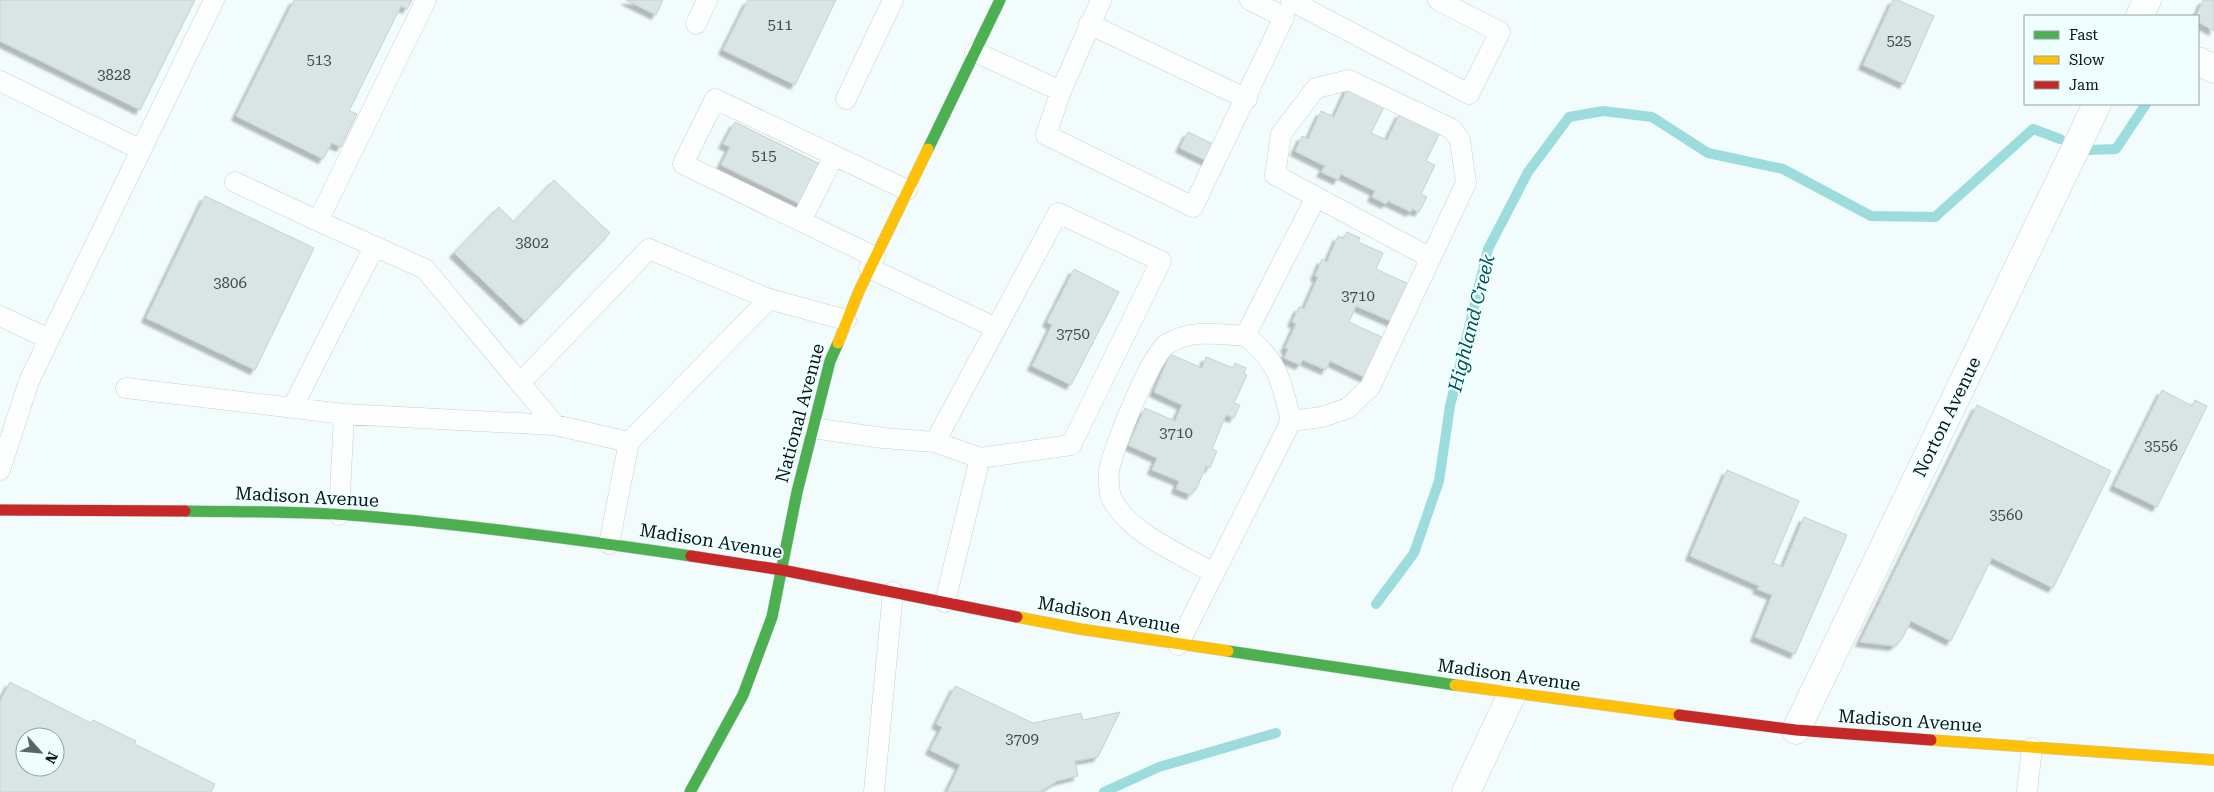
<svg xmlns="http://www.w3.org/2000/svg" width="2214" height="792" font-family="'Roboto Serif',serif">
<defs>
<filter id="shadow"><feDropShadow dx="-4.5" dy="4.5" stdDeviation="1" flood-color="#0004"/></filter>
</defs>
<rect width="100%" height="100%" fill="#f2fcfc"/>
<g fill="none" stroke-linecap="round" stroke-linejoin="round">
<!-- stream -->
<path stroke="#9cdcdd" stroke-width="10" d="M2088 150 2116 149 2146 104
M1376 604 1414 553 1439 481 1450 406 1488 249 1528 172 1569 117 1603 111 1652 117 1708 153 1783 169 1871 216 1935 217 2033 129 2060 139
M1104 792 1159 767 1276 733"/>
</g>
<!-- building -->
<path fill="#d9e5e5" stroke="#c5d2d2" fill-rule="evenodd" filter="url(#shadow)" d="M0 0H195L140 110 0 41Z
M294 0H412L407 9 401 6 349 111 357 114 341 147 332 143 323 159 236 116Z
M626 0H663L656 15Z
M748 0H836L795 85 723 50Z
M1893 0H1898L1934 16 1904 84 1863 65Z
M2203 0H2214V31L2198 22 2196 16Z
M1348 87 1385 105 1371 133 1387 140 1400 113 1440 133 1426 161 1435 165 1421 194 1427 197 1419 212 1412 209 1411 212 1388 201 1386 204 1372 197 1375 191 1341 174 1338 180 1321 172 1325 166 1295 151 1302 136 1308 139 1321 111 1334 117Z
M735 122 822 165 802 205 721 165 730 147 723 144Z
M1188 132 1217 146 1209 162 1180 148Z
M554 180 610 233 525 321 454 253 499 207 514 222Z
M205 196 314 248 255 370 146 318Z
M1347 232 1360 238 1358 242 1383 253 1376 269 1411 285 1395 323 1356 306 1349 322 1384 338 1366 378 1330 361 1326 370 1303 360 1300 365 1284 358 1288 349 1285 348 1296 324 1292 322 1299 307 1304 309 1318 277 1315 276 1322 259 1327 262 1338 236 1343 239Z
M1074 269 1119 292 1071 385 1032 366 1052 325 1047 322Z
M1170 354 1202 368 1206 357 1233 368 1235 363 1246 368 1244 374 1247 375 1234 403 1240 405 1234 418 1226 415 1212 449 1217 451 1210 468 1206 466 1196 490 1194 489 1191 495 1176 489 1179 481 1152 470 1157 458 1128 445 1145 408 1175 421 1182 405 1154 392Z
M2162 390 2192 406 2195 400 2207 406 2157 507 2114 486Z
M1977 405 2111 471 2053 588 1992 558 1951 641 1911 621 1902 639 1894 646 1860 642Z
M1727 470 1799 501 1773 563 1783 567 1804 517 1847 535 1795 654 1755 637 1772 595 1757 589 1759 586 1690 556Z
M10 682 91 723 93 720 136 741 135 744 215 784 211 792H0V702ZM25 737H55V767H25Z
M955 686 1033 723 1081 713 1083 720 1120 712 1098 757 1075 761 1078 776 1057 781 1040 792H947L960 765 930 750 942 727 936 724Z"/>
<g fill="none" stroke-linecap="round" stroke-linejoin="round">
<!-- lane casing -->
<g stroke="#c5d1d1" stroke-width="21">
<path id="lane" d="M426 0 318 221 425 269 555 425 629 442 609 544
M1291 1 1469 94 1500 32 1438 0
M696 24 707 0
M1089 24 1247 99
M975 52 1061 91 1101 0
M0 81 141 150
M1061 91 1046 135 1193 207 1284 17 1250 0
M846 99 893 0
M235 182 318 221
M801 221 834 156
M875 257 683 164 715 99 907 190
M869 268 996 328
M0 316 49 339
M1245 336C1278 359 1282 384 1291 421
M520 383 649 249 769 299
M126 388 344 414 339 515
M292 408 374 247
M344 414 555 425
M812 428 883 438 935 442
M629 442 769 299 846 320
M0 470 29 381 214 0
M1214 573C1182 555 1131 534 1113 501 1109 495 1108 478 1109 471 1112 450 1151 354 1167 344 1191 329 1219 334 1245 336L1316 197
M945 602 980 458 1071 445 1161 261 1058 213 935 442 980 458
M1178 645 1291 421 1322 417 1348 408 1370 387 1466 183 1460 140 1452 129 1349 80 1316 88 1281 134 1275 175 1431 258
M874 792 893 592
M2027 792 2032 748"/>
</g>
<!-- street casing -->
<g stroke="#c5d1d1" stroke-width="29">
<path id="street" d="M2140 16 2147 0
M2198 61 2214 69
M1796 730 2097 104
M1466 792 1512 694"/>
</g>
<!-- fast casing -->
<g stroke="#c5d1d1" stroke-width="12">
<path id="fast" d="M928 149 1000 0
M185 511C244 512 304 511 363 516 473 525 582 540 691 556
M1228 651 1455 685
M690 792 743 695 772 617 797 492 830 361 838 343"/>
</g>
<!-- slow casing -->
<g stroke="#c5d1d1" stroke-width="12">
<path id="slow" d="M838 343 859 291 928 149
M1017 617 1080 629 1228 651
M1455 685 1679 715
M1931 740 2214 760"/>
</g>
<!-- jam casing -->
<g stroke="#c5d1d1" stroke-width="12">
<path id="jam" d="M0 510 185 511
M691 556 782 570 1017 617
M1679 715 1796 730 1931 740"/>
</g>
<!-- lane -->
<use href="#lane" stroke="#fdffff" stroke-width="20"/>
<!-- street -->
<use href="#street" stroke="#fdffff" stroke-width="28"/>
<!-- fast -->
<use href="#fast" stroke="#4caf50" stroke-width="11"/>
<!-- slow -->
<use href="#slow" stroke="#ffc107" stroke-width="11"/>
<!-- jam -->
<use href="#jam" stroke="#c62828" stroke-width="11"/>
</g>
<g text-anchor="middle" stroke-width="4.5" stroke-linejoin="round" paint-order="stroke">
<!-- number labels -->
<g font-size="15" fill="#3e4c4c">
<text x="780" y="30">511</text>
<text x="1899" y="46">525</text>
<text x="319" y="65">513</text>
<text x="114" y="80">3828</text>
<text x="764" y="161">515</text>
<text x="532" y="248">3802</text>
<text x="230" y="288">3806</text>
<text x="1358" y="301">3710</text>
<text x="1073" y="339">3750</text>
<text x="1176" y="438">3710</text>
<text x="2161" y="451">3556</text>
<text x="2006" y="520">3560</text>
<text x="1022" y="744">3709</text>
</g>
<!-- street labels -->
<g font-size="18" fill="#071616" stroke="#efffff">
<text transform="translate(800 413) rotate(-75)" y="6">National Avenue</text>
<text transform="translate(1947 417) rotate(-64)" y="6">Norton Avenue</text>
<text transform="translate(307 497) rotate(3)" y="6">Madison Avenue</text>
<text transform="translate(711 541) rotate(9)" y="6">Madison Avenue</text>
<text transform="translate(1109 615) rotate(10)" y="6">Madison Avenue</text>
<text transform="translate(1509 675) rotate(8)" y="6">Madison Avenue</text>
<text transform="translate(1910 721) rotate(4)" y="6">Madison Avenue</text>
</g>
<!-- water labels -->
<g font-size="19" font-style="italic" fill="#005455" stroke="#efffff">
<text transform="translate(1471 323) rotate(-76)" y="7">Highland Creek</text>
</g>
</g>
<!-- legend -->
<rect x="2024" y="15" width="175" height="90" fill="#efffff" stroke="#92a2a2"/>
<rect x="2034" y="31" width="25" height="8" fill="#4caf50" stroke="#92a2a2"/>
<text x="2069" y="40" font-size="15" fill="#071616">Fast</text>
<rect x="2034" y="56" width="25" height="8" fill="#ffc107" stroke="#92a2a2"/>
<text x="2069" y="65" font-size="15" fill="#071616">Slow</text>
<rect x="2034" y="81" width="25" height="8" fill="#c62828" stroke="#92a2a2"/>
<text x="2069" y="90" font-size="15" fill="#071616">Jam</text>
<!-- north arrow -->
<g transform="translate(40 752) rotate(117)"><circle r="24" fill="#efffff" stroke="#92a2a2"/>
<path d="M0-4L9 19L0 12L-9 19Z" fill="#596666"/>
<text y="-8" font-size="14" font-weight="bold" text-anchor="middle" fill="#071616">N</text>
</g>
</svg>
